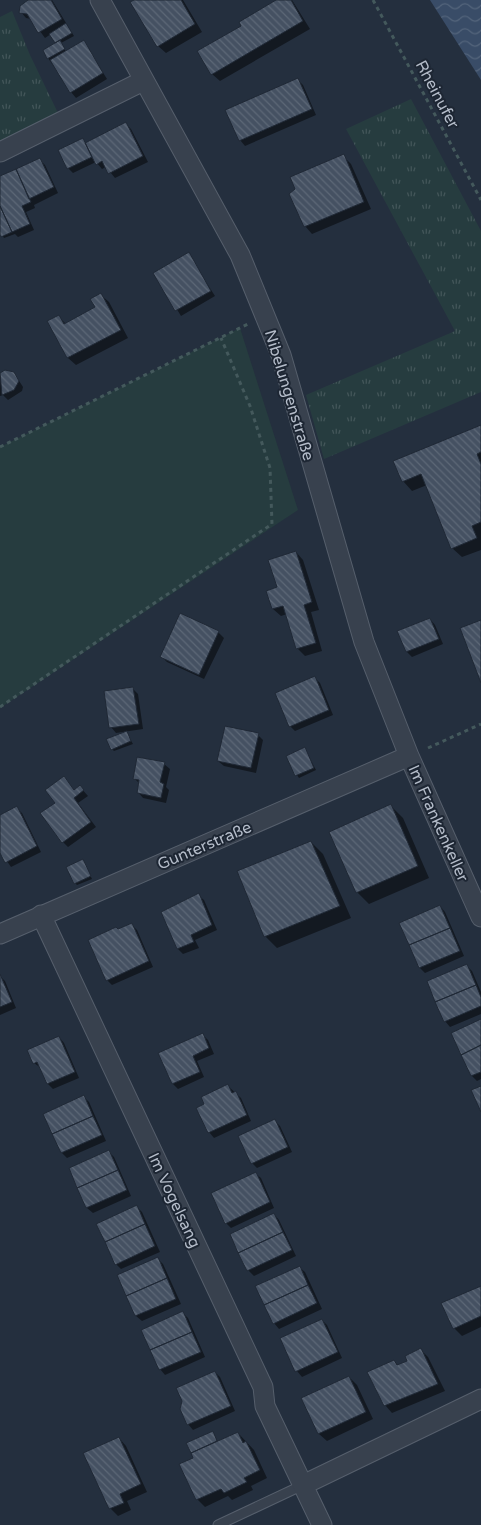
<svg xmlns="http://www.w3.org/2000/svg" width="481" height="1525" font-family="'Varela Round',sans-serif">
<defs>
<pattern id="grass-tufts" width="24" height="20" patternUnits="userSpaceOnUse" patternTransform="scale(1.25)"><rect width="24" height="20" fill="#263c3f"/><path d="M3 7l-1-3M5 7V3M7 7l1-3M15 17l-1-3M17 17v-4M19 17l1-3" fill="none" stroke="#435659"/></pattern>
<pattern id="water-waves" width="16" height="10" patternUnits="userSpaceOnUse" patternTransform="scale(1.25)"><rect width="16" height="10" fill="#394c67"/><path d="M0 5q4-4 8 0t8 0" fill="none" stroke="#53647b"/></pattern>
<pattern id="building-back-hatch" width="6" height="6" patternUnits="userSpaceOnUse" patternTransform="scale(1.25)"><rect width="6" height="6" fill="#455162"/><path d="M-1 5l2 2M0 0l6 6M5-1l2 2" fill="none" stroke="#5d6877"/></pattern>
</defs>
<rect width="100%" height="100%" fill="#242f3e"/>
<!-- grass -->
<path fill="url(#grass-tufts)" d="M12 11 30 55 58 113 0 141V17Z
M411 99 481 231V392L324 459 306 395 455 331 346 129Z"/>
<!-- park -->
<path fill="#263c3f" d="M240 328 298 510 0 708V447Z"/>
<!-- water -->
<path fill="url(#water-waves)" d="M430 0H481V80Z"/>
<!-- shadow -->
<path fill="#0007" d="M30 0H52L74 36 61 43 66 52 84 42 107 79 76 98 71 92 48 58 57 44 51 34 45 38 31 19 26 18 21 12Z
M137 0H183L202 32 166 53 158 46Z
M279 0H292L310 29 220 81 212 74 243 26Z
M298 80 303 85 316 115 245 146 240 140Z
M126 124 131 129 148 162 115 178 106 167 102 169 96 162 73 173 68 168 83 140 86 143Z
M343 156 351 164 371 209 312 234 305 226 297 189Z
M40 160 45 165 58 193 34 205 35 208 26 212 34 230 18 237 15 234 4 238 0 232V178Z
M188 254 215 296 181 316 155 273Z
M101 295 109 302 128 338 76 365 68 358 49 322 59 317 66 324 96 308Z
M5 372 14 373 23 387 22 391 8 400 3 395 0 396V374Z
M481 427V550L462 557 452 548 427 485 412 491 403 481Z
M296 552 303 560 319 610 311 612 322 651 305 656 297 648 287 614 281 616 273 609 278 588Z
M181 615 218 632 224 638 204 679 167 662 162 657Z
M430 619 435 625 443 644 412 657 407 652 399 632Z
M315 678 320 683 333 715 295 731 290 726Z
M133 689 138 694 143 729 116 733 111 727Z
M126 732 133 744 114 751 112 749Z
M258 735 263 740 256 773 224 766 218 761Z
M305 749 316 770 299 778 297 775Z
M164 764 170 769 166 787 169 790 166 803 143 798 138 792 140 784 134 778Z
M64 778 75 791 80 787 88 796 78 803 96 827 68 847 63 842 56 803Z
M391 806 403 818 429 878 369 904 357 892Z
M16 808 22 813 41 852 11 867 0 851V816Z
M311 842 323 854 351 918 277 948 265 936Z
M83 861 92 879 77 885 75 883Z
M198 895 204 900 217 930 195 940 199 948 183 954 178 949 163 913Z
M440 906 445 912 464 956 425 973 420 968 401 923Z
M132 925 137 930 153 967 112 985 107 980Z
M467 966 472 971 481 992V1014L450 1027 445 1021Z
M0 976 5 981 16 1008 0 1015Z
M481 1021V1079L477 1081 472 1076 452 1034Z
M202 1034 208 1040 214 1054 197 1061 204 1077 178 1089 173 1084 159 1054Z
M59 1037 64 1043 79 1078 53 1089 48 1084 41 1068 34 1063Z
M228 1086 241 1098 251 1121 214 1138 209 1132 206 1105Z
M84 1097 89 1102 106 1141 67 1158 62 1153 45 1114Z
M274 1120 280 1126 292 1152 257 1168 252 1163Z
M109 1152 114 1157 131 1196 93 1213 87 1208 70 1169Z
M255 1173 261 1178 274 1208 231 1228 226 1223Z
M137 1207 142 1212 160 1252 121 1269 116 1264Z
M274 1214 279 1220 296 1256 254 1276 249 1271 231 1234Z
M157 1258 163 1264 181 1304 142 1321 136 1316 119 1276Z
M299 1267 305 1272 322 1309 279 1329 274 1323Z
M481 1288V1327L462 1336 454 1328Z
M182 1312 188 1318 205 1357 165 1375 160 1369Z
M322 1320 327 1325 342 1358 302 1377 297 1371Z
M421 1350 428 1357 445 1391 392 1413 385 1405 394 1361 399 1366 409 1361Z
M215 1372 220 1377 235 1411 193 1430 188 1424Z
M349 1377 357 1385 373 1419 327 1441 319 1434 302 1399Z
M213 1432 218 1442 238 1433 254 1450 267 1478 251 1486 253 1490 232 1500 228 1496 205 1507 197 1499 194 1458 188 1444Z
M119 1438 126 1446 147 1492 127 1501 131 1510 118 1516 110 1508Z"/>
<!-- building -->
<path fill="url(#building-back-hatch)" stroke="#1f2835" d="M28 0H51L62 19 38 33 27 14 19 13 20 6Z
M134 0H181L195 24 157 47 130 2Z
M276 0H291L303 21 211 75 197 51 241 26 239 22Z
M66 23 72 33 55 43 49 34Z
M60 40 65 49 47 59 43 50Z
M84 40 103 73 70 93 50 60Z
M298 78 312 109 239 141 225 110Z
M126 122 143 156 108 174 102 161 96 165 85 143Z
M83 138 92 157 67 169 58 150Z
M344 154 364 202 304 227 289 194 295 189 290 177Z
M40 158 54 187 29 199 16 169Z
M16 169 31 202 22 206 30 224 12 232 0 206V176Z
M0 206 12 232 1 237 0 235Z
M189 252 211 291 175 311 153 273Z
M101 293 121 330 67 358 47 321 59 315 64 324 95 307 90 299Z
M5 370 14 372 19 381 14 390 2 395 0 373Z
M481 425V452L477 454 481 464V522L472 526 477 538 451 549 421 474 402 482 393 461Z
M296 551 312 602 304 605 316 643 296 649 283 606 272 609 266 591 277 587 268 560Z
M180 613 219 631 199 675 160 657Z
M430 618 439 639 406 652 397 631Z
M481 620V683L460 628Z
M315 676 329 710 289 727 275 693Z
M133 687 139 724 109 728 104 691Z
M225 726 259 733 251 768 217 761Z
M127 731 131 741 111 750 106 739Z
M305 747 314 768 295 776 286 756Z
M137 757 165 762 160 782 164 784 161 798 137 793 139 780 133 779Z
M64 776 74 790 80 785 84 790 74 798 91 822 62 843 40 813 55 803 45 790Z
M391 804 418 866 356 893 329 832Z
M17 806 37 846 5 863 0 853V815Z
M311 841 340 906 264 937 237 871Z
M83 859 91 876 74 884 66 867Z
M199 893 212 925 191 935 194 942 177 949 161 912Z
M440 905 450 928 409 945 399 923Z
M132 923 149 961 106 981 88 940 116 927 118 929Z
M450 928 460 951 419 968 409 945Z
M467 964 476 985 435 1002 427 981Z
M0 974 12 1002 0 1007Z
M476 985 481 997V1006L444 1022 435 1002Z
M481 1019V1045L461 1055 451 1033Z
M203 1033 209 1048 193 1056 200 1072 172 1084 158 1053Z
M59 1036 75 1072 47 1084 37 1062 33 1064 27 1050Z
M481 1045V1072L471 1076 461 1055Z
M228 1084 232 1093 236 1091 247 1115 208 1133 196 1108 204 1104 201 1097Z
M481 1086V1112L471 1090Z
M84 1095 93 1116 52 1134 43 1114Z
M93 1116 102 1135 61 1153 52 1134Z
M275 1119 288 1147 251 1164 238 1136Z
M109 1150 118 1170 77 1188 69 1168Z
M118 1170 127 1190 86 1208 77 1188Z
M256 1172 270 1202 225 1224 211 1193Z
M137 1205 145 1224 105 1242 96 1224Z
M274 1213 283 1232 238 1253 230 1234Z
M145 1224 155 1246 115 1265 105 1242Z
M283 1232 292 1250 247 1271 238 1253Z
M158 1257 167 1278 126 1296 117 1275Z
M300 1266 308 1285 264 1305 255 1286Z
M167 1278 176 1299 135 1316 126 1296Z
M308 1285 317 1303 273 1324 264 1305Z
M481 1286V1316L453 1329 441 1303Z
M183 1311 192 1332 150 1350 141 1330Z
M322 1319 338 1352 295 1372 280 1338Z
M192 1332 201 1352 159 1370 150 1350Z
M421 1348 438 1384 384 1406 367 1372 394 1360 397 1365 407 1361 405 1356Z
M215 1371 231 1406 187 1425 180 1409 182 1401 176 1388Z
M349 1376 366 1412 318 1434 301 1398Z
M213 1431 217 1441 191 1453 186 1443Z
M238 1432 243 1443 246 1441 260 1470 244 1478 247 1482 224 1493 221 1489 196 1500 179 1464 193 1458 191 1453Z
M119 1437 141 1484 120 1494 124 1503 109 1509 83 1453Z"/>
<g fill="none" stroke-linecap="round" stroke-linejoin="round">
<!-- service casing -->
<g stroke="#565f6c" stroke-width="11">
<path id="service" d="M218 1525 303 1485"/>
</g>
<!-- minor casing -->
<g stroke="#565f6c" stroke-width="21">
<path id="minor" d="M100 0 240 255 281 355 364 642 409 756 481 917
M0 152 143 81
M41 915 263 1387 265 1406 322 1525
M0 934 409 756
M303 1485 481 1399"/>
</g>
<!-- path -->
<path stroke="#44595c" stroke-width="3" stroke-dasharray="4 4" stroke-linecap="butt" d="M373 0 481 200
M0 447 248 324
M0 707 272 524 270 468 250 406 221 338
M428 748 481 724"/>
<!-- service -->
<use href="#service" stroke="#38414e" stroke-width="9"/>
<!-- minor -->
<use href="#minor" stroke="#38414e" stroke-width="19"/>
</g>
<g text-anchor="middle" stroke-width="4" stroke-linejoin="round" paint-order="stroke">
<!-- street labels -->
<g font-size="16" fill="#b4bcc9" stroke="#1d2633">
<text transform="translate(438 94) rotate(62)" y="6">Rheinufer</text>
<text transform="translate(290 395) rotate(73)" y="6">Nibelungenstraße</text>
<text transform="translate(439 823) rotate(66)" y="6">Im Frankenkeller</text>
<text transform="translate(204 845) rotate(-23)" y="6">Gunterstraße</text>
<text transform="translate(175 1200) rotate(65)" y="6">Im Vogelsang</text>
</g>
</g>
</svg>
